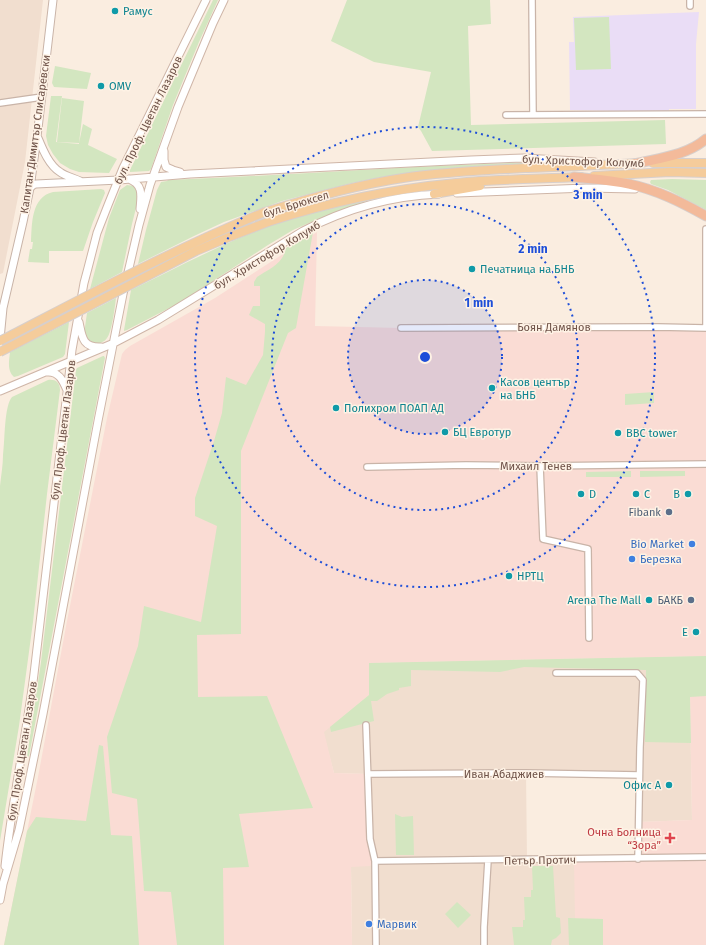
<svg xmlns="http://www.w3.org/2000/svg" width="706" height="945" font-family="'Fira Sans',sans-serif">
<rect width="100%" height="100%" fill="#faede0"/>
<!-- residential -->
<path fill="#f1decf" d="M0 0H43L25 162 3 273 0 274Z
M706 656V696L690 697 692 820 639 822V775L526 773 527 860 574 859 603 919V945H352L351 866H369L368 774 334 773 323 732 369 695V663Z"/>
<!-- commercial -->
<path fill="#fadcd4" d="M317 232 315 326 401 328H706V656L369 663V695L324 732 334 773 368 774 370 839 375 861 370 866 351 867 352 945H4L38 777 67 621 107 418 122 354 125 350 130 346 215 298Z
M690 696H706V945H603V919H575L574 859H638L639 822 692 820Z"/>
<!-- education -->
<path fill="#eaddf6" d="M699 12 696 44V109H669V112L570 110 569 42H574L573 17Z"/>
<!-- green -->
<path fill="#d3e6c0" d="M213 0H218L199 42 173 105 151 169 149 171 130 172V170Z
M347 0H490L491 24 468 26 471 125 665 120 666 144 432 151 421 131 418 127 431 72 374 62 331 41Z
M609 17 611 69 576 70 574 18Z
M55 66 91 73 87 89 54 87 52 83Z
M51 96H62L56 142 79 144V143L57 142 62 98 84 101 79 143 83 124 92 129 88 145 117 159 109 173 79 172 70 169 60 163 53 154 48 145 46 136Z
M541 162 549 163 424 171 382 177 352 183 282 201 224 222 194 236 138 264 146 230 157 190 161 182 167 181 168 180C293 175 417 165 541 162Z
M672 179 706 180V210L668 190 651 184 650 182 651 180Z
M127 185 134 186 137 189 138 200 132 224 122 272 90 289 109 218 120 190Z
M101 189 104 190 105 193 93 222 83 251H49V263L28 262 30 249H32L33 242H31C32 224 31 197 53 192Z
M376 198 318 219 293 230 268 245 181 302 127 330 124 331V330L131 290C182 265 233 238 287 220 316 211 347 205 376 198Z
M313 232 296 328 288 333 241 451V634L197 635 198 697 267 696 313 808 239 814 249 867 223 868 224 945H177L171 892 144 891 137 799 112 793 107 737 138 646 144 606 201 622 217 526 195 516V498L214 441 222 413 226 377 246 385 263 355 265 332V324L249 315 253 306H260V286H254V282L257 277C269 269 283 264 286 248Z
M116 298C115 306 112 332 107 338 103 344 96 344 90 343L84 334 87 313Z
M69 322 65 354 63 357 18 376 14 377C7 371 9 361 10 352Z
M103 356H104L105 358 29 756 28 757 27 756 41 662 76 370 77 368Z
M48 380C55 379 60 382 60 390L47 494 33 622 19 726 0 841V486C1 476 3 465 3 455 5 441 4 406 12 397Z
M654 392V403L625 405V394Z
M631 471V477H586V472Z
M640 471H685V476L640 477Z
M706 656V696L690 697 691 743 645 742 646 670 524 667 500 672 411 670V686L399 688V690L387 694 377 701H371L374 721 331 732 330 727 369 695V663Z
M99 745 103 746 111 835 132 836 139 945H4L27 831 36 817 86 821Z
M395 814 402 817 413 816 414 855H396Z
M532 866H553L556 917 560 918 561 933 556 938 552 940 551 945H514L512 927H523V920H525L524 897H531V890H533Z
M457 902 471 915 458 928 445 914Z
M568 918 603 919V945H569Z"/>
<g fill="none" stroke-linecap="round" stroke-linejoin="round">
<!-- minor casing -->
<g stroke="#c9b4a8" stroke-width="8">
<path id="minor" d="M532 0 533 115
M690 6V0
M0 103 42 97
M506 115 706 114
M401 328 658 327 706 328
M706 328V229
M540 466 543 539 588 549 589 638
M367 467 466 465 540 466 706 464
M556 673H637L643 680 640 747 638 859
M366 725 370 839 375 861 376 945
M368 774 526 773 639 775
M375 861 706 857
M484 945V927L488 860"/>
</g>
<!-- tertiary casing -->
<g stroke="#c9b4a8" stroke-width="9">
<path id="tertiary" d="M38 138C43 150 49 165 60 172 65 176 74 178 80 181
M30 188 33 185 36 184 119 180
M0 339 3 308 23 222 30 188 37 137 53 0"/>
</g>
<!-- secondary casing -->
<g stroke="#cfb6a8" stroke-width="9">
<path id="secondary" d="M164 151V160L166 167 173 170 180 172
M129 179C144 185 141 196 140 209
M119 180 190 174 471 160 524 158 595 162
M457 193 586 188 635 189
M79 322C82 336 82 348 101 347
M47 372C59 371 63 381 67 390
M0 391 114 343 158 320 303 231C345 209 392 196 439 194
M5 866C12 801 26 738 34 674L72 350 84 283 88 268 97 233 108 205 123 168 206 0
M0 900 3 884 19 830 43 714 98 421 123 294 139 225 150 185 178 107 213 23 224 0"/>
</g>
<!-- primary casing -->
<g stroke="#d7cfcc" stroke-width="10">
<path id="primary" d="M653 163H706
M594 176 670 172 706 173
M434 194 480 186
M265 212C310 198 356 185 403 178 444 172 486 170 527 168 565 167 602 165 639 163
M268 222C329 202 392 189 456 183 497 179 539 179 581 177"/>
</g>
<!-- trunk casing -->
<g stroke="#d7cfcc" stroke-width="11">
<path id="trunk" d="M634 164C659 158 686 156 706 139
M574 177C592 179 611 180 629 184 657 190 681 202 706 216"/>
</g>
<!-- minor -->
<use href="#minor" stroke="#fff" stroke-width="5.5"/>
<!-- tertiary -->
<use href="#tertiary" stroke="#fff" stroke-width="7"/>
<!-- secondary -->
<use href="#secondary" stroke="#fff" stroke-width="7"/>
<!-- primary -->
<use href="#primary" stroke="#f5cc9b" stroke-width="8"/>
<!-- trunk -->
<use href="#trunk" stroke="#f3ba9a" stroke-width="9"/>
<!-- primary-bridge casing -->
<g stroke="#d7cfcc" stroke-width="10" stroke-linecap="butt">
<path id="primary-bridge" d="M0 341C87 296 174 249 265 212
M0 352 196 251 229 237 268 222"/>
</g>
<!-- primary-bridge -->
<use href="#primary-bridge" stroke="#f5cc9b" stroke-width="8"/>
</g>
<!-- distance rings -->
<circle cx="425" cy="357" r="77" fill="#1d4ed8" fill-opacity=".12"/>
<g fill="none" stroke="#1d4ed8" stroke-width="2" stroke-dasharray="2 4">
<circle cx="425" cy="357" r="77"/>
<circle cx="425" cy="357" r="153"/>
<circle cx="425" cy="357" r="230"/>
</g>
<!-- markers -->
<g fill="#0f9aa8" stroke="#fef2e5" stroke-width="1.5">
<circle cx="115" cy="11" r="4"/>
<circle cx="101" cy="86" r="4"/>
<circle cx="472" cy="269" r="4"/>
<circle cx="492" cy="388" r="4"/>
<circle cx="336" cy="408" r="4"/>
<circle cx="445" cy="432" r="4"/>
<circle cx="618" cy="433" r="4"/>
<circle cx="581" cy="494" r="4"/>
<circle cx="636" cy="494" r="4"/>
<circle cx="688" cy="494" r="4"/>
<circle cx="509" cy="576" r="4"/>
<circle cx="649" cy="600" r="4"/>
<circle cx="696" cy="632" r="4"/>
<circle cx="669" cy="785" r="4"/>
</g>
<g fill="#5c6f8a" stroke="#fef2e5" stroke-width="1.5">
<circle cx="669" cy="512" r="4"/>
<circle cx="691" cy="600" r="4"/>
</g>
<g fill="#3f7fe0" stroke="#fef2e5" stroke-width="1.5">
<circle cx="692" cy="544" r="4"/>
<circle cx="632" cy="559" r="4"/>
<circle cx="369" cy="924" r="4"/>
</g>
<path fill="#e0444e" stroke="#fef2e5" stroke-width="1.5" d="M668 832h4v4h4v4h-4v4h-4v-4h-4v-4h4z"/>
<g text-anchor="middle" stroke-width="3" stroke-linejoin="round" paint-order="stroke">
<!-- culture labels -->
<g font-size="11" fill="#0d838f" stroke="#fef2e5" text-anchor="start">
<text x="123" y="15">Рамус</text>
<text x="109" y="90">OMV</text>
<text x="480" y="273">Печатница на БНБ</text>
<text x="500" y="386">Касов център<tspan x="500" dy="13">на БНБ</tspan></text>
<text x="344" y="412">Полихром ПОАП АД</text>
<text x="453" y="436">БЦ Евротур</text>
<text x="626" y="437">BBC tower</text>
<text x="589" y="498">D</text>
<text x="644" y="498">C</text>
<text x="680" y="498" text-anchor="end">B</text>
<text x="517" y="580">НРТЦ</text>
<text x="641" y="604" text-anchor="end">Arena The Mall</text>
<text x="688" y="636" text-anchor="end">E</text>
<text x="661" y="789" text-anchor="end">Офис А</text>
</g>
<!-- street labels -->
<g font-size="11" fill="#6f5349" stroke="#fef2e5">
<text transform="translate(148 120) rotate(-64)" y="4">бул. Проф. Цветан Лазаров</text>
<text transform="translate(35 134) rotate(-82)" y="4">Капитан Димитър Списаревски</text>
<text transform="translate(583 161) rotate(2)" y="4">бул. Христофор Колумб</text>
<text transform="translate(296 204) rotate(-17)" y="4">бул. Брюксел</text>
<text transform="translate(267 255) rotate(-31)" y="4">бул. Христофор Колумб</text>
<text x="554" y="331">Боян Дамянов</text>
<text transform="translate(63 430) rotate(-83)" y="4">бул. Проф. Цветан Лазаров</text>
<text x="536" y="470">Михаил Тенев</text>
<text transform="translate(22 751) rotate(-81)" y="4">бул. Проф. Цветан Лазаров</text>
<text x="504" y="778">Иван Абаджиев</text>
<text transform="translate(540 860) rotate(-1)" y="4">Петър Протич</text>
</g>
<!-- service labels -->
<g font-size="11" fill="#4e5e75" stroke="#fef2e5" text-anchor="end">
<text x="661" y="516">Fibank</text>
<text x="683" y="604">БАКБ</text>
</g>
<!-- shop labels -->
<g font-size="11" fill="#366cbe" stroke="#fef2e5" text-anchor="start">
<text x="684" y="548" text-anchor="end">Bio Market</text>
<text x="640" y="563">Березка</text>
<text x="377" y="928">Марвик</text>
</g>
<!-- health labels -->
<g font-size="11" fill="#be3a42" stroke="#fef2e5" text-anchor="end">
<text x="661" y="836">Очна Болница<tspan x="661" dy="13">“Зора”</tspan></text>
</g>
</g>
<circle cx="425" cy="357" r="6" fill="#1d4ed8" stroke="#fef2e5" stroke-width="2"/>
<g font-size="12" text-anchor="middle" font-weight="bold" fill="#1d4ed8" stroke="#fef2e5" stroke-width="3" stroke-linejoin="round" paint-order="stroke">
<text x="588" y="199">3 min</text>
<text x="533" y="253">2 min</text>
<text x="479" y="307">1 min</text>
</g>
</svg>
